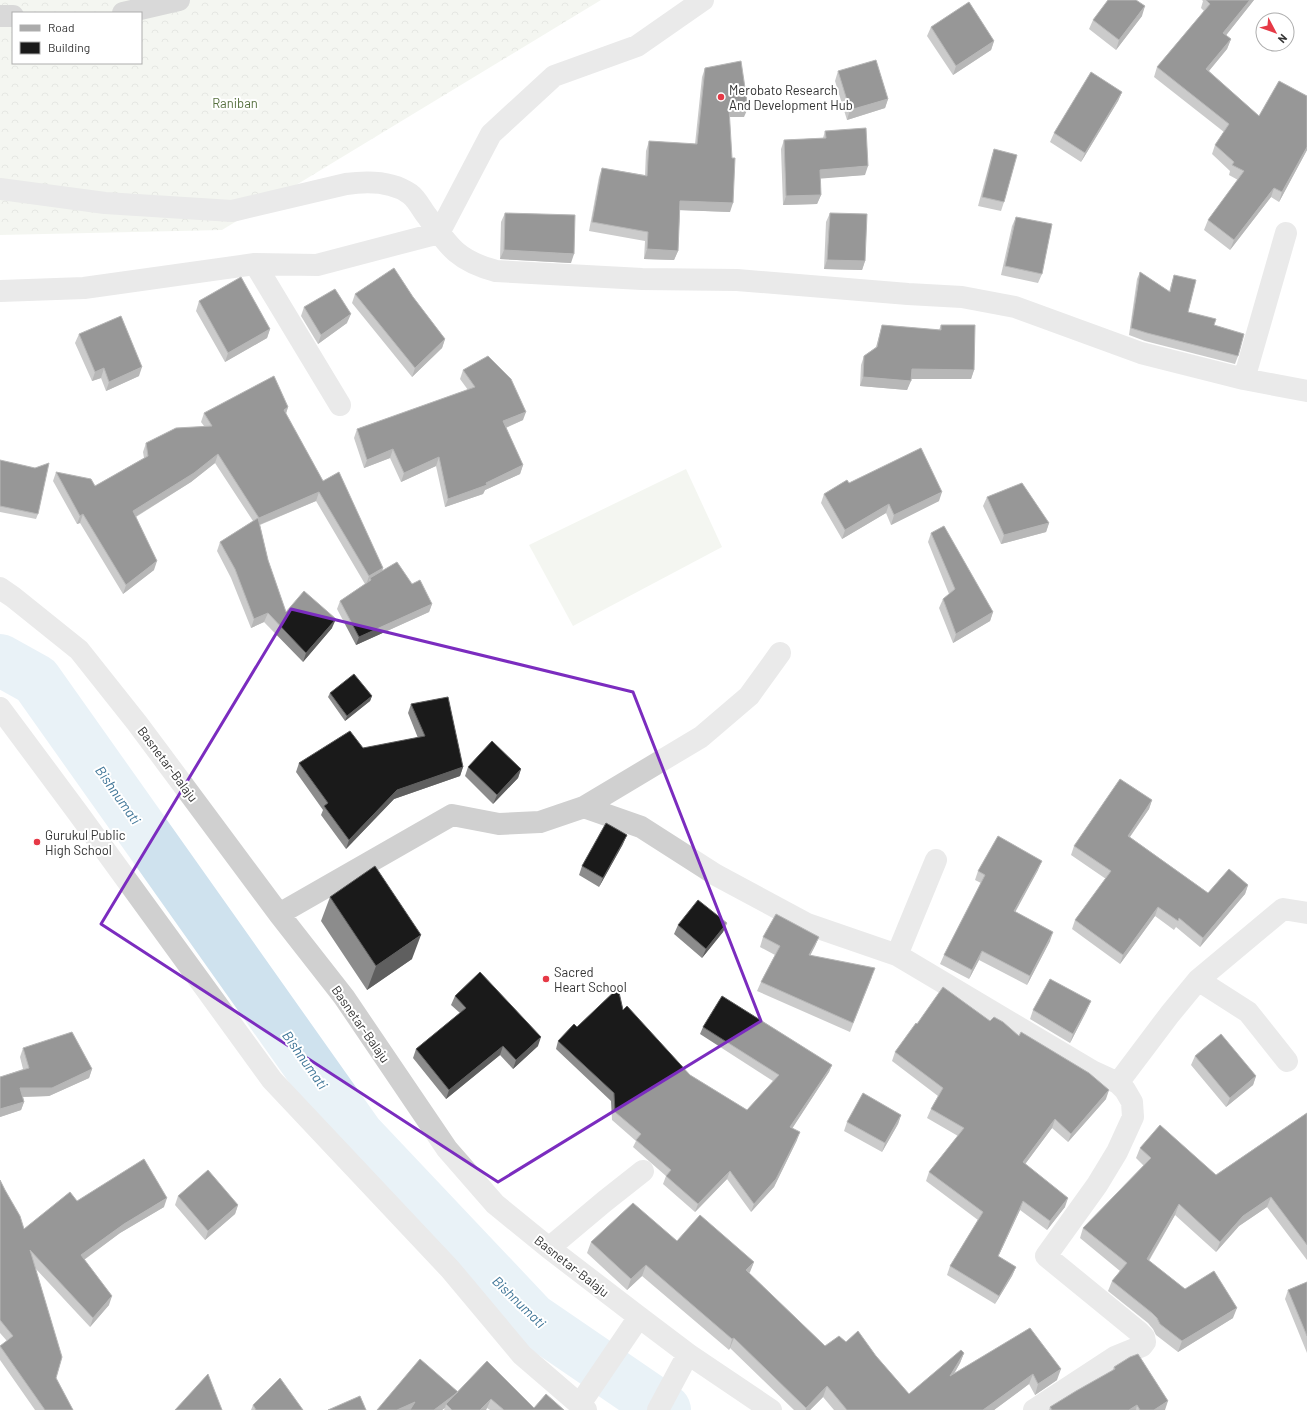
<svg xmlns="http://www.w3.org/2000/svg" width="1307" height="1410" font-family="Barlow,sans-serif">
<defs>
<pattern id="forest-crowns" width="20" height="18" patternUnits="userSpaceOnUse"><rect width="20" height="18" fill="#e6ecdf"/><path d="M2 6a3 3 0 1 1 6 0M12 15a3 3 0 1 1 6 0" fill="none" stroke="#c6cbc0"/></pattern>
</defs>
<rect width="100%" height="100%" fill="#fff"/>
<!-- grass -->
<path fill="#e6ecdf" d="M686 469 722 547 573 626 529 545Z"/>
<!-- forest -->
<path fill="url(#forest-crowns)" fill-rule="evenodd" d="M0 0H601L222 230 0 235ZM13 13H141V63H13Z"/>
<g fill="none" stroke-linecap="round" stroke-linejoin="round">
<!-- river -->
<path stroke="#cfe2ee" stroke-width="52" d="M0 660 36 680 358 1135 532 1319 665 1410"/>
<!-- minor -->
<path stroke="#d0d0d0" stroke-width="22" d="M0 189 105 203 232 211 346 184C367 181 392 181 410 194 417 199 422 210 427 216 449 247 458 261 496 271L642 279 737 280 908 294 962 297 1015 307 1141 353 1244 379 1307 391
M255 264 340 405
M0 291 84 288 255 264 317 265 439 233 491 134 554 76 637 46 703 0
M1244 379 1286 233
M0 588 13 597 79 650 137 723 279 914 344 997 447 1149 495 1204 549 1248 639 1317 688 1354 771 1410
M0 708 78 813 272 1080 450 1269 522 1355 586 1410
M584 807 701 737 749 696 780 653
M279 914 452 815 499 824 540 822 584 807 641 827 716 875 807 924 897 955 1092 1071 1118 1083 1125 1090 1132 1102 1133 1117 1117 1152 1097 1185 1046 1256 1139 1332 1144 1337 1145 1342 1142 1346 1115 1357 1034 1410
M897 955 936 860
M1198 980 1248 1012 1287 1061
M1118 1083 1170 1014 1198 980 1283 909 1307 913
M549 1248 605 1201 643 1171
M580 1404 639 1317
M658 1410 688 1354"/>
<!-- major -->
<path stroke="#ababab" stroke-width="22" d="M123 13 179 0
M0 16H13"/>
</g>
<!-- wall -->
<path fill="#8c8c8c" d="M1202 0H1254L1226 35 1231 39 1227 49 1209 71 1259 116 1307 96V150L1279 202 1271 197 1230 250 1204 230 1208 220 1238 180 1229 175 1230 171 1212 154 1215 145 1224 132 1154 77 1157 67 1204 11 1201 8 1203 1Z
M1142 16 1116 50 1089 29 1093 20Z
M931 27 994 41 991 50 953 75 927 36Z
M705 68 744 117H729L730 212 680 210 678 251 674 260 644 259 645 241 589 231 599 177 602 168 645 175 646 151 649 141 695 144 702 77Z
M838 71 888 99 885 108 847 120 835 81Z
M1122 92 1118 101 1081 162 1050 142 1054 133Z
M825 131 865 175 820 178 821 195 817 204 783 205 781 149 784 140 823 138Z
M994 149 1004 202 1001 211 978 206 991 158Z
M505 213 571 263 500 259 501 222Z
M830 213 865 261 862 270 824 269 826 222Z
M1016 217 1042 274 1038 283 1001 275 1012 226Z
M1140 272 1169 292 1174 275 1188 312 1214 325 1238 356 1235 364 1145 341 1129 335 1137 279Z
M355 294 413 297 445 339 442 348 412 377 352 303Z
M199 301 270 329 267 338 225 362 196 311Z
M304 307 347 323 318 344 301 316Z
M882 325 939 330 941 325 974 370 971 379H911L907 390 860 386 861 365 864 356 876 347Z
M79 334 139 376 106 391 101 378 92 381 75 343Z
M463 370 523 420 506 428 523 465 520 474 485 490 483 494 445 507 436 466 401 482 390 458 364 468 354 438 357 429 468 390 460 379Z
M288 407 286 414 323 481 383 568 382 571 412 584 432 604 429 612 356 645 337 609 340 601 365 584 316 501 260 525 268 560 286 612 332 628 303 662 264 622 251 628 231 578 217 551 220 542 253 521 215 463 191 482 136 517 154 570 123 594 80 523 77 524 53 481 56 472 95 486 144 458 143 452 146 443 204 426 201 422 204 413Z
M0 460 38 514 36 519 0 512Z
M849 483 939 501 891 525 886 513 842 539 821 503 824 494Z
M987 497 1049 523 1046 532 1001 544 983 506Z
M931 533 993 612 990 621 953 643 939 608 943 599 949 594 928 542Z
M330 693 372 696 370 701 345 721 328 697Z
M411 704 463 767 460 776 394 799 346 849 321 815 323 810 296 772 299 763 363 748 418 738 408 713Z
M468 767 521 769 518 778 493 804 465 776Z
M1152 800 1149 809 1130 837 1208 893 1248 885 1245 894 1200 947 1176 927 1174 930 1155 916 1120 964 1072 929 1075 920 1106 879 1071 855 1074 846Z
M623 844 599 887 579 875 582 866Z
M1038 870 1015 911 1050 941 1027 985 979 960 969 979 940 964 944 955 981 883 975 880 978 871Z
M330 897 412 959 367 990 321 921Z
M727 923 723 932 702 958 674 934 678 925Z
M763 937H819L815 946 810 955 872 977 850 1032 757 991 761 982 775 955 760 947Z
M455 996 538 1046 513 1069 500 1055 446 1099 413 1058 416 1049 460 1013 451 1005Z
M623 1010 690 1075 747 1110 773 1081 700 1034 703 1027 832 1065 829 1072 792 1128 797 1140 774 1187 751 1212 727 1179 695 1212 663 1184 666 1176 633 1147 636 1141 612 1120 611 1101 556 1049 558 1041 577 1027Z
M1033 1010H1087L1070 1043 1030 1019Z
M990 1021 1019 1036 1106 1099 1068 1142 1052 1128 1025 1164 1065 1207 1047 1230 1020 1210 998 1257 1016 1267 1012 1276 995 1304 947 1275 950 1266 978 1220 926 1181 929 1172 958 1136 927 1118 931 1109 938 1096 892 1061 895 1052 917 1024Z
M23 1048 92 1069 89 1078 49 1096 23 1097 24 1102 21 1110 0 1117V1077L23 1069 20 1057Z
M1195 1056 1256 1076 1253 1085 1226 1107 1191 1065Z
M1307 1113V1260L1267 1207 1239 1226 1216 1252 1175 1215 1149 1261 1185 1289 1233 1318 1178 1352 1156 1335 1153 1329 1148 1323 1108 1291 1112 1281 1120 1271 1080 1238 1083 1228 1144 1166 1136 1158 1140 1148 1216 1175Z
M901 1115 898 1124 882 1152 844 1131 847 1122Z
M0 1180 24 1229 77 1201 164 1207 120 1233 84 1260 109 1305 90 1327 35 1268 56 1378 73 1410H35L0 1360V1346L7 1341 0 1333Z
M178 1196 238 1205 235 1214 205 1240 175 1205Z
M677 1241 754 1262 749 1273 825 1346 846 1342 876 1356 909 1394 964 1353 960 1363 954 1374 1030 1328 1057 1380 1035 1395 1029 1384 994 1410H834L823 1397 810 1410H794L730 1348 729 1350 642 1276 627 1290 587 1253 591 1242Z
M1307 1282V1353L1285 1299 1288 1290Z
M1114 1367 1165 1410H1049L1050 1407 1112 1371Z
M458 1392 534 1408 564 1410H490L487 1408 486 1410H444L445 1408 442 1410H377Z
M253 1405 303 1410H251Z"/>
<!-- shaded-wall -->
<path fill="#5f5f5f" d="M1250 0H1254L1220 43 1223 33Z
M1145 6 1142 16 1116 50 1119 40Z
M1231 39 1227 49 1203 78 1206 69Z
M994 41 991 50 953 75 956 66Z
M1122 92 1118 101 1081 162 1085 153Z
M888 99 885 108 847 120 850 110Z
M729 108H748L744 117H725Z
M1307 147V150L1279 202 1282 192Z
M868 166 865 175 816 179 820 170Z
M1274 188 1271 197 1230 250 1234 240Z
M821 195 817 204 783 205 786 196Z
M680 201 733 203 730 212 677 210Z
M647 249 678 251 674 260 644 259Z
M504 250 574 254 571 263 500 259Z
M827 260 865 261 862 270 824 269Z
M351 314 347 323 318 344 321 335Z
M270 329 267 338 225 362 228 353Z
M445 339 442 348 412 377 415 368Z
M142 367 139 376 106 391 109 382Z
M104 368 101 378 92 381 95 372Z
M912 369 974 370 971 379H909Z
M863 377 911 381 907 390 860 386Z
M288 407 285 416 284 410Z
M526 412 523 420 500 430 503 421Z
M393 449 390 458 364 468 367 460Z
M218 454 215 463 191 482 130 520 133 511Z
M439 457 436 466 401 482 404 473Z
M523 465 520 474 485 490 483 494 445 507 448 499 486 483Z
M319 492 316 501 256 526 259 518Z
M942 492 939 501 891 525 894 515Z
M889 504 886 513 842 539 845 530Z
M83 514 80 523 77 524 80 516Z
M1049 523 1046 532 1001 544 1004 535Z
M157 561 154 570 123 594 126 585Z
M383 568 380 577 371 580 370 578 368 584 366 585 369 576Z
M432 604 429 612 356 645 359 637Z
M993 612 990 621 953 643 956 634Z
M268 613 264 622 251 628 254 619Z
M336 619 332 628 303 662 306 653Z
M372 696 370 701 345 721 347 716Z
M463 767 460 776 394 799 346 849 349 840 397 790Z
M521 769 518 778 493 804 497 795Z
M1152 800 1149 809 1124 845 1128 836Z
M627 835 623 844 599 887 603 878Z
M1042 861 1038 870 1011 920 1014 911Z
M1248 885 1245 894 1200 947 1203 938Z
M1158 907 1155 916 1120 964 1123 955Z
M727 923 723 932 702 958 706 949Z
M1053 932 1050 941 1027 985 1030 976Z
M421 935 412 959 367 990 376 966Z
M819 937 815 946 806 964 809 955Z
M982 951 979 960 969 979 972 970Z
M1091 1001 1087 1010 1070 1043 1073 1034Z
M541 1037 538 1046 513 1069 516 1060Z
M503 1046 500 1055 446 1099 449 1090Z
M832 1065 829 1072 788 1135 790 1127Z
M92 1069 89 1078 49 1096 17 1097 20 1088Z
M1256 1076 1253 1085 1226 1107 1230 1098Z
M1109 1090 1106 1099 1068 1142 1071 1134Z
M24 1102 21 1110 0 1117V1109Z
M901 1115 898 1124 882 1152 885 1143Z
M1055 1119 1052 1128 1020 1171 1023 1162Z
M800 1132 797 1140 774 1187 751 1212 754 1204Z
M730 1171 727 1179 695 1212 698 1204Z
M1271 1197 1267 1207 1239 1226 1216 1252 1220 1242 1243 1216Z
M167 1198 164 1207 120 1233 78 1264 81 1255 124 1224Z
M1068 1198 1065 1207 1047 1230 1050 1221Z
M1023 1201 1020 1210 994 1265 998 1256Z
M1179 1204 1175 1215 1143 1270 1147 1259Z
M238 1205 235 1214 205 1240 208 1231Z
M754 1262 750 1272 742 1281 746 1270Z
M646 1265 642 1276 627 1290 631 1279Z
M1016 1267 1012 1276 995 1304 999 1296Z
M112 1296 109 1305 90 1327 93 1318Z
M1237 1308 1233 1318 1178 1352 1182 1341Z
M734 1338 730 1348 729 1350 732 1339Z
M964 1353 960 1363 946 1387 950 1376Z
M1061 1369 1057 1380 1035 1395 1038 1384Z
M1033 1374 1029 1384 994 1410H983Z
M827 1386 823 1397 810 1410H806V1408Z
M458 1392 446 1404 445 1408 442 1410H434Z
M491 1399 487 1408 486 1410H480Z
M1168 1401 1165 1410H1154Z
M415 1402 412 1410H397Z
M1137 1405 1136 1410H1129Z"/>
<!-- building -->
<path fill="#1a1a1a" stroke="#5f5f5f" d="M1108 0H1136L1145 6 1119 40 1093 20Z
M1206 0H1250L1223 33 1231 39 1206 69 1259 116 1279 81 1307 96V147L1282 192 1274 188 1234 240 1208 220 1244 171 1232 165 1234 162 1215 145 1229 124 1157 67 1210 4Z
M969 2 994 41 956 66 931 27Z
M876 60 888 99 850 110 838 71Z
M741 61 748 108H729L732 158H735L733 203 680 201 678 251 647 249 648 232 592 222 602 168 647 176 649 141 697 144 705 68Z
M1091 72 1122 92 1085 153 1054 133Z
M866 128 868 166 820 170 821 195 786 196 784 140 826 138 825 131Z
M994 149 1017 155 1004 202 982 197Z
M505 213 575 215 574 254 504 250Z
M830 213 867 214 865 261 827 260Z
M1016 217 1052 224 1042 274 1005 266Z
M394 268 413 297 445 339 415 368 355 294Z
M1140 272 1170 292 1174 275 1196 280 1188 312 1216 319 1214 325 1244 334 1238 356 1147 333 1131 328Z
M241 277 270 329 228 353 199 301Z
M335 289 351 314 321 335 304 307Z
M121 316 142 367 109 382 104 368 95 372 79 334Z
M882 325 941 330V325H975L974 370 912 369 911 381 863 377 864 356 877 347Z
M488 356 511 379 526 412 503 421 523 465 486 483 487 485 448 499 439 457 404 473 393 449 367 460 357 429 475 387 463 370Z
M274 376 288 407 284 410 323 481 339 472 383 568 369 576 319 492 259 518 218 454 194 473 133 511 157 561 126 585 83 514 80 516 56 472 91 479 95 486 148 456 146 443 176 428 212 426 204 413Z
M921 448 942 492 894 515 889 504 845 530 824 494 847 480 849 483Z
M0 460 35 468 49 463 38 514 0 506Z
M1022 483 1049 523 1004 535 987 497Z
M258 518 268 560 286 612 304 591 336 619 306 653 268 613 254 619 235 569 220 542Z
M944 526 993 612 956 634 943 599 955 589 931 533Z
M397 562 412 584 420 580 432 604 359 637 340 601 371 580 370 578Z
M354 674 372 696 347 716 330 693Z
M448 697 463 767 397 790 349 840 324 806 328 803 299 763 350 731 363 748 425 736 411 704Z
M492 741 521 769 497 795 468 767Z
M1120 779 1152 800 1128 836 1208 893 1229 869 1248 885 1203 938 1179 918 1178 921 1158 907 1123 955 1075 920 1111 871 1074 846Z
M606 823 627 835 603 878 582 866Z
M998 836 1042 861 1014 911 1053 932 1030 976 982 951 972 970 944 955 985 875 978 871Z
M375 866 421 935 376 966 330 897Z
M698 900 727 923 706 949 678 925Z
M776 914 819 937 809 955 875 968 853 1023 761 982 780 946 763 937Z
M480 972 541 1037 516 1060 503 1046 449 1090 416 1049 466 1008 455 996Z
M1050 979 1091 1001 1073 1034 1033 1010Z
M943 987 990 1021 994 1017 1003 1022 1019 1036 1021 1032 1089 1073 1109 1090 1071 1134 1055 1119 1023 1162 1068 1198 1050 1221 1023 1201 998 1256 1016 1267 999 1296 950 1266 983 1212 929 1172 964 1128 931 1109 943 1088 895 1052 916 1023 917 1024Z
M618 988 623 1010 627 1006 690 1075 747 1110 779 1075 703 1027 722 996 832 1065 790 1127 800 1132 776 1179 754 1204 730 1171 698 1204 666 1176 671 1170 636 1140 641 1134 615 1112 614 1093 558 1041 574 1024 577 1027Z
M72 1032 92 1069 52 1088H20L24 1102 0 1109V1077L29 1068 23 1048Z
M1221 1034 1256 1076 1230 1098 1195 1056Z
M863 1093 901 1115 885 1143 847 1122Z
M1307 1113V1245L1271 1197 1243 1216 1220 1242 1179 1204 1147 1259 1185 1289 1214 1271 1237 1308 1182 1341 1160 1324 1157 1318 1152 1313 1112 1281 1127 1263 1083 1228 1151 1158 1140 1148 1160 1125 1216 1175Z
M144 1159 167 1198 124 1224 81 1255 112 1296 93 1318 30 1250 62 1357 56 1378 73 1410H45L0 1346 13 1336 0 1320V1180L5 1190 20 1216 24 1229 70 1192 77 1201Z
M208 1170 238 1205 208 1231 178 1196Z
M633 1203 677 1241 700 1215 754 1262 746 1270 825 1346 839 1336 846 1342 858 1331 876 1356 909 1394 961 1350 964 1353 950 1376 1030 1328 1061 1369 1038 1384 1033 1374 983 1410H847L827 1386 806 1408 734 1338 732 1339 646 1265 631 1279 591 1242Z
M1307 1282V1336L1288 1290Z
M1138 1354 1168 1401 1154 1410H1140L1137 1405 1129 1410H1052L1050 1407 1076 1391 1115 1369 1114 1367 1130 1357Z
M420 1359 458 1392 434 1410H410L415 1402 397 1410H377Z
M487 1361 534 1408 546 1394 564 1410H504L491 1399 480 1410H452L446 1404Z
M208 1374 222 1410H175Z
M280 1378 303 1410H256L253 1405Z
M360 1396 366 1410H328Z"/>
<!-- marked area -->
<path d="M0 0H1307V1410H0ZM291 609 633 692 761 1021 498 1182 101 924Z" fill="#fff" fill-opacity=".55" fill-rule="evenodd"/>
<path fill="none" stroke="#7b2cbf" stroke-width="3" stroke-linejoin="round" d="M291 609 633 692 761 1021 498 1182 101 924Z"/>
<!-- markers -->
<g fill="#e63946" stroke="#fff" stroke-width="1.5">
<circle cx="721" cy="97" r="4"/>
<circle cx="37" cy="842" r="4"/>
<circle cx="546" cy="979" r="4"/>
</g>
<g text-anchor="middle" stroke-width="4" stroke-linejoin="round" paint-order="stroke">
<!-- poi labels -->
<g font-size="13" fill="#333" stroke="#fff" text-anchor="start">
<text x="729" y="95">Merobato Research<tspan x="729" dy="15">And Development Hub</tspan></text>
<text x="45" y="840">Gurukul Public<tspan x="45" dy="15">High School</tspan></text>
<text x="554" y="977">Sacred<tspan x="554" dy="15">Heart School</tspan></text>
</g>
<!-- park labels -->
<g font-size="13" fill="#56703f" stroke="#fff">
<text x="235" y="108">Raniban</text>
</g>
<!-- street labels -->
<g font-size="13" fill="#333" stroke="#fff">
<text transform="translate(168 764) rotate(53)" y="5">Basnetar-Balaju</text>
<text transform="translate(361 1024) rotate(55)" y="5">Basnetar-Balaju</text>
<text transform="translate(572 1266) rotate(38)" y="5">Basnetar-Balaju</text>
</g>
<!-- water labels -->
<g font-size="14" font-style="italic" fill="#3f7597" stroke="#fff">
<text transform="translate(118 795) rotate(55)" y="5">Bishnumati</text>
<text transform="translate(305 1060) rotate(55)" y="5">Bishnumati</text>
<text transform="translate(519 1302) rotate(44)" y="5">Bishnumati</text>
</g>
</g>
<!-- legend -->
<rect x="12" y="12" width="130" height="52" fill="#ffffff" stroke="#adadad"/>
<rect x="20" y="25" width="20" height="6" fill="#ababab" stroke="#adadad"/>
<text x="48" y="32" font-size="12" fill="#333333">Road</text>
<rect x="20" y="42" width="20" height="12" fill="#1a1a1a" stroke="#adadad"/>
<text x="48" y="52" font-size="12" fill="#333333">Building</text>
<!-- north arrow -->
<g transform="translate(1275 32) rotate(131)"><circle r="19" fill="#ffffff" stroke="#adadad"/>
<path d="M0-3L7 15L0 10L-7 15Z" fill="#e63946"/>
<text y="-6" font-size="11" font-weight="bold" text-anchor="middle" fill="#333333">N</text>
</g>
</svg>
